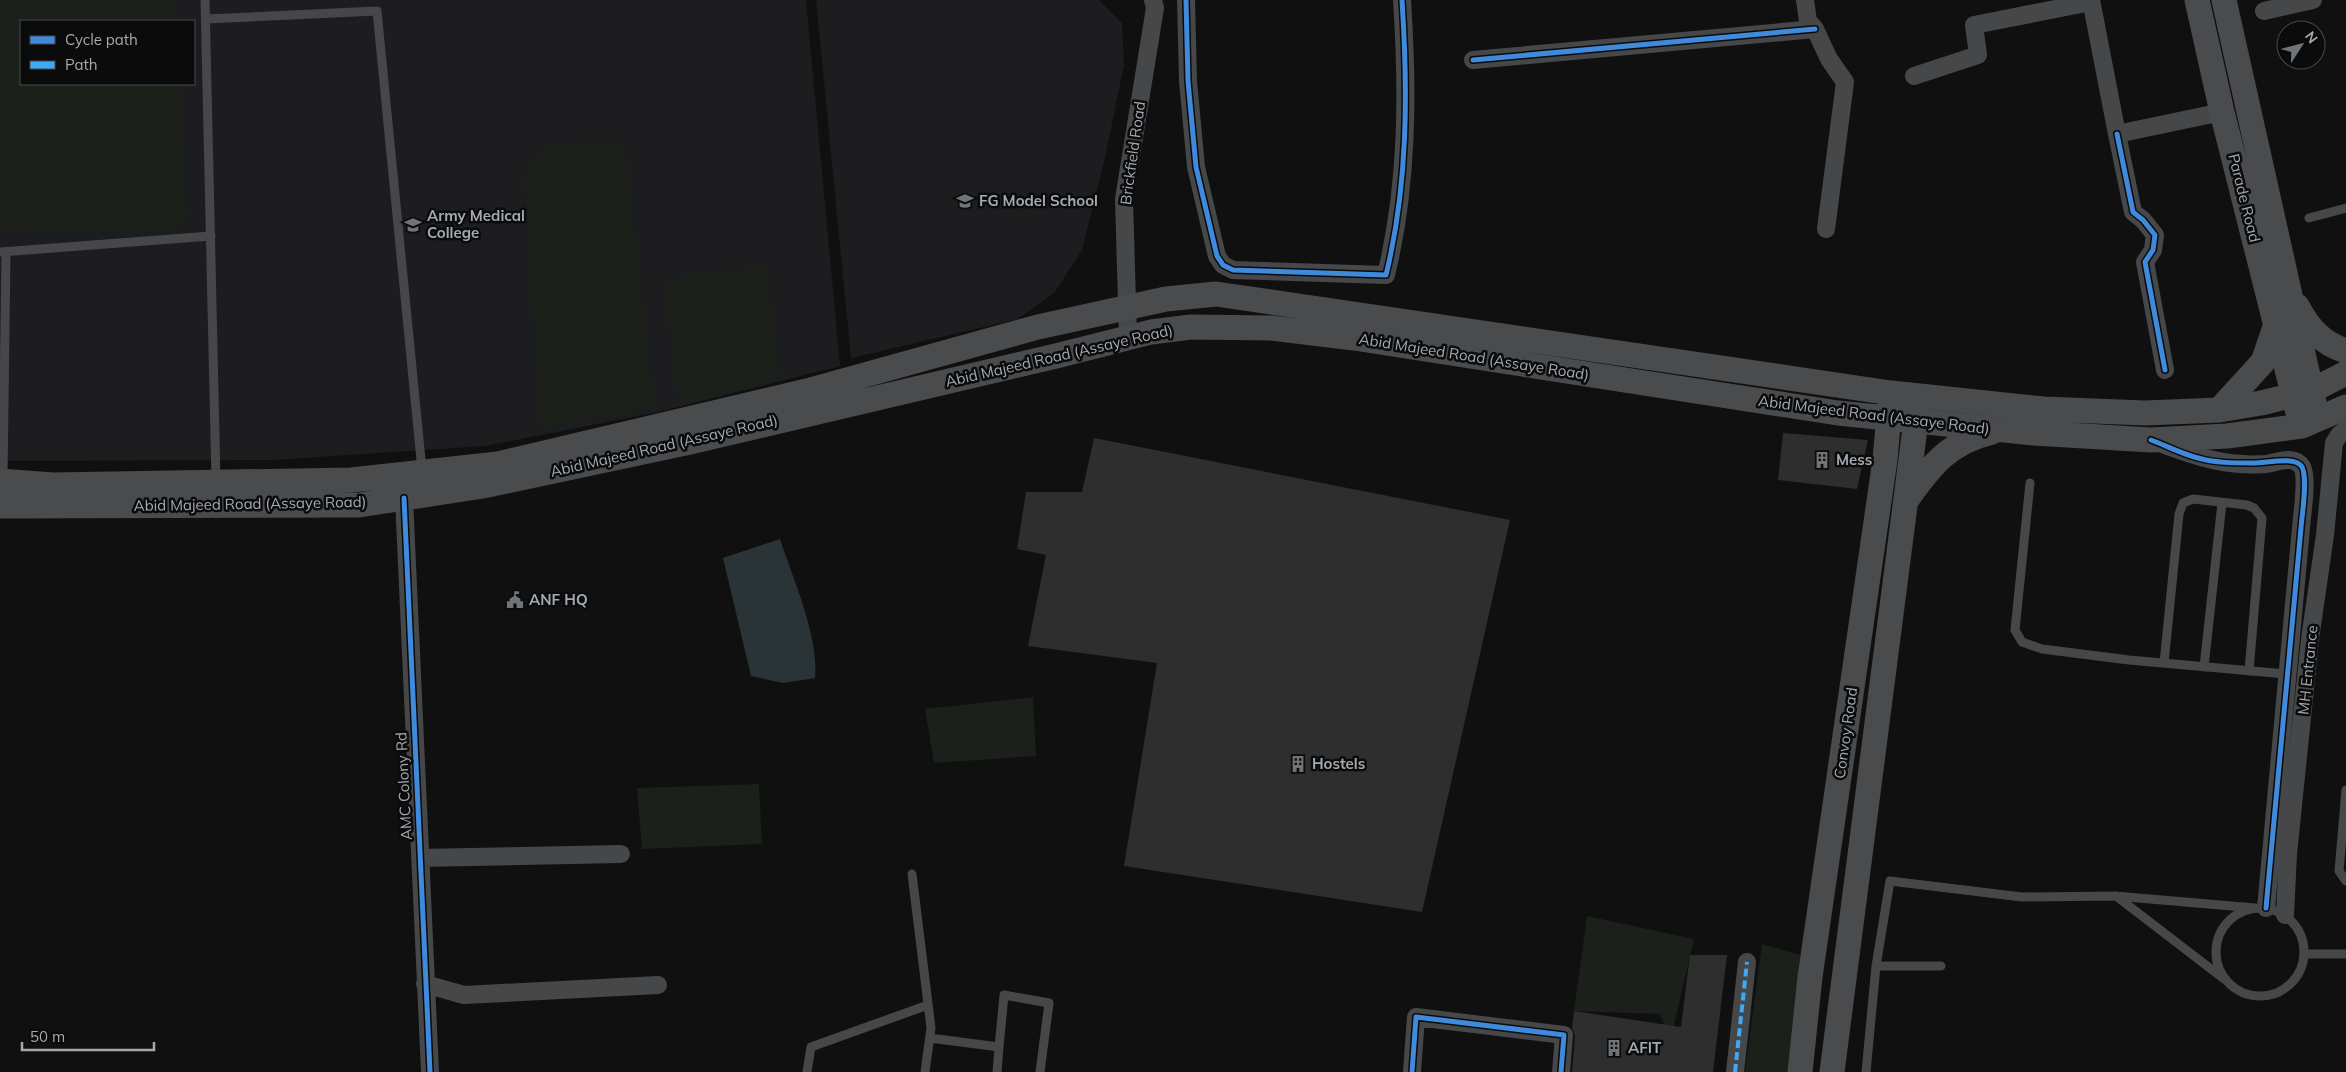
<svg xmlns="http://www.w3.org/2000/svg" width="2346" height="1072" font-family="Mulish,sans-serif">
<rect width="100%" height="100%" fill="#101011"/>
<!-- built -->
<path fill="#1d1d1f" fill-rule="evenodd" d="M0 0H806L840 366 654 413 485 446 273 460 0 461ZM21 21H194V84H21Z
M816 0H1099L1122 23 1124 65 1106 153 1082 250 1055 292 1018 319 851 358Z"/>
<!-- green -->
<path fill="#1b201b" d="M0 0H173L174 21H21V84H179L188 220 164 233 1 230Z
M608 141 625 147 655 408 540 429 524 177C527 169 530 158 537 152 549 144 592 142 608 141Z
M767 265 781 378 679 406 663 280Z
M1033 697 1036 756 934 763 925 709Z
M759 784 762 844 642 849 637 788Z
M1587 916 1694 939 1671 1038 1656 1041 1664 1024 1659 1014 1574 1011Z
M1762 944 1800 955 1788 1072H1745Z"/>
<!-- water -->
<path fill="#2a3436" d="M780 539C793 579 819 636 815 678L783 683 751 676 723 558Z"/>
<!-- building -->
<path fill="#2e2e2f" d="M1783 433 1868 440 1857 489 1778 480Z
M1094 438 1510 520 1422 912 1124 866 1157 663 1028 646 1046 555 1017 549 1026 492H1082Z
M1690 955H1727L1713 1072H1572L1575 1036 1572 1028 1574 1011 1681 1027Z"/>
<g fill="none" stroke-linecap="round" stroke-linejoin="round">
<!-- lane -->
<path stroke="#454749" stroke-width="9" d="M205 0 216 480
M206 19 377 11 422 470
M2309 218 2346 208
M1 252 211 236
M3 480 6 252
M2030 483 2015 630 2022 642 2042 649 2129 660 2286 674
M2164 663 2179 514 2183 503 2193 499 2247 505 2254 508 2262 518 2249 671
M2204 667 2222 503
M2346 790 2339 871 2346 881
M912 874 931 1028 925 1072
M2116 896 2224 979
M2216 952a44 44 0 1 1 88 0a44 44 0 1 1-88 0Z
M2304 954H2346
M1876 966 1890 881 2022 897 2115 896 2255 908
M930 1038 999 1047 1004 995 1049 1003 1040 1072
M807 1072 811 1047 928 1005
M997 1072 999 1047
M1866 1072 1876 966H1941"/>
<!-- street -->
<path stroke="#454749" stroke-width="18" d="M1186 0 1188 81 1196 167 1217 256 1223 265 1233 270 1386 275C1408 185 1408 92 1402 0
M1805 0 1808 21 1815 29 1829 59 1845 82 1826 229
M2091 0 2117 134 2222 112
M2264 11 2313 0
M1473 60 1815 29
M1914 76 1978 55 1974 25 2091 2
M2117 134 2133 212 2143 220 2155 235 2153 250 2145 262 2165 370
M1128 337 1124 199 1155 8 1153 0
M2157 442C2192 456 2227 467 2266 464 2276 463 2294 454 2302 467 2308 478 2302 514 2301 528L2266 908
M404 498 430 1072
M420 858 621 854
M2285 915 2288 854 2310 639 2325 535 2334 443 2339 435 2346 429
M425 984 464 995 658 985
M1412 1072 1416 1017 1564 1035 1561 1072
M1735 1072 1747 962"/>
<!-- secondary -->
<path stroke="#494b4d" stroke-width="25" d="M2197 0 2222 112 2298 413
M2224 0 2315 407
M2297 306C2309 328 2321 343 2346 351
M2219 410 2263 362 2276 324
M0 481 53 485 351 480 498 464 807 391 1038 327 1166 299 1216 294 1891 393 2044 409 2145 413 2219 410 2261 403 2311 391 2346 373
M1908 498C1932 464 1950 442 1992 432
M0 506 359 505 483 486 690 442 1056 356 1151 332 1191 327 1271 328 1354 338 1838 413 2034 433 2151 440 2227 436 2302 426 2346 407
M1800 1072 1810 977 1885 460 1890 403
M1832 1072 1918 405"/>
<!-- quiet -->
<path stroke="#3fa9f5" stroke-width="4" stroke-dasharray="8 4" stroke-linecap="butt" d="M1735 1072 1747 962"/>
<!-- cycleway casing -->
<g stroke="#0b0b0c" stroke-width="8">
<path id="cycleway" d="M1186 0 1188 81 1196 167 1217 256 1223 265 1233 270 1386 275C1408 185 1408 92 1402 0
M1473 60 1815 29
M2117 134 2133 212 2143 220 2155 235 2153 250 2145 262 2165 370
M2151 440C2167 446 2182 454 2198 458 2215 463 2234 463 2251 463 2264 464 2295 455 2302 467 2308 479 2302 514 2301 528L2266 908
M404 498 430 1072
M1412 1072 1416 1017 1564 1035 1561 1072"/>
</g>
<!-- cycleway -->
<use href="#cycleway" stroke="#408adc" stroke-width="5"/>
</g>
<!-- icons -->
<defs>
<g id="school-bare" transform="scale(1.35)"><path d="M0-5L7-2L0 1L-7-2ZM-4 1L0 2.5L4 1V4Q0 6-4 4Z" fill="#6f7478" stroke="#0b0b0c" stroke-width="2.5" paint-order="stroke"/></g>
<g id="university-bare" transform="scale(1.35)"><path d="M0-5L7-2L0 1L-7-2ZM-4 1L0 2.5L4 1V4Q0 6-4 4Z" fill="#6f7478" stroke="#0b0b0c" stroke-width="2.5" paint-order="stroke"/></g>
<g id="building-bare" transform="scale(1.35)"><path d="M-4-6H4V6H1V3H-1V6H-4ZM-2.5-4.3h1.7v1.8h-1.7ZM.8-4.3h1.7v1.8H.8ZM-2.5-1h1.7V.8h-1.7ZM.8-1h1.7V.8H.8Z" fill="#6f7478" stroke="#0b0b0c" stroke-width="2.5" paint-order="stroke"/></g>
<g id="civic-bare" transform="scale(1.35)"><path d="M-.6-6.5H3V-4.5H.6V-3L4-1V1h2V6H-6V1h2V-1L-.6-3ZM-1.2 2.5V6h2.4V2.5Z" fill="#6f7478" stroke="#0b0b0c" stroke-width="2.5" paint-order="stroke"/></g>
</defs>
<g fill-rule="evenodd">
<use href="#school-bare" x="965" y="201"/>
<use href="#university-bare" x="413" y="225"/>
<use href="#building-bare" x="1822" y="460"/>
<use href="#civic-bare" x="515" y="600"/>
<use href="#building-bare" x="1298" y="764"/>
<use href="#building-bare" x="1614" y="1048"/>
</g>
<g text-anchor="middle" stroke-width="5" stroke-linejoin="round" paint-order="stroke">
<!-- street labels -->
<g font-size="15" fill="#a2aab0" stroke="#0b0b0c">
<text transform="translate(1133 153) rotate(-82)" y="5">Brickfield Road</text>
<text transform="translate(2244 198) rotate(76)" y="5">Parade Road</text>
<text transform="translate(1059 356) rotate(-13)" y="5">Abid Majeed Road (Assaye Road)</text>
<text transform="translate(1474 357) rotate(9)" y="5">Abid Majeed Road (Assaye Road)</text>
<text transform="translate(1874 415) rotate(7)" y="5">Abid Majeed Road (Assaye Road)</text>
<text transform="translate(664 446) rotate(-13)" y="5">Abid Majeed Road (Assaye Road)</text>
<text transform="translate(250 504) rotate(-1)" y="5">Abid Majeed Road (Assaye Road)</text>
<text transform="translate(2308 670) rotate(-84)" y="5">MH Entrance</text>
<text transform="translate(1846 733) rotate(-82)" y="5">Convoy Road</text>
<text transform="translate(404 786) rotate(-93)" y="5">AMC Colony Rd</text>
</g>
<!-- poi labels -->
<g font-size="15" font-weight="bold" fill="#a2aab0" stroke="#0b0b0c" text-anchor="start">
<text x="979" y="206">FG Model School</text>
<text x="427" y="221">Army Medical<tspan x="427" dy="17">College</tspan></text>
<text x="1836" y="465">Mess</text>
<text x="529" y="605">ANF HQ</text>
<text x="1312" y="769">Hostels</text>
<text x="1628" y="1053">AFIT</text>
</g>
</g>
<!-- legend -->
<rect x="20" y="20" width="175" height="65" fill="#0b0b0c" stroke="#474b4e"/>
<rect x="30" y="36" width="25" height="8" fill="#408adc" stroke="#474b4e"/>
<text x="65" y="45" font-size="15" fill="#a2aab0">Cycle path</text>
<rect x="30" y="61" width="25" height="8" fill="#3fa9f5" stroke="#474b4e"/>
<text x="65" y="70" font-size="15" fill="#a2aab0">Path</text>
<!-- north arrow -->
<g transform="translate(2301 45) rotate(54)"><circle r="24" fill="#0b0b0c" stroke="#474b4e"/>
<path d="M0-4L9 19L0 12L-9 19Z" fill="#6f7478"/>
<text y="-8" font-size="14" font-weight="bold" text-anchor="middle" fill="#a2aab0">N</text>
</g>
<!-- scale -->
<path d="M22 1042v8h132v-8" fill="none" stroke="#a2aab0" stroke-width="2.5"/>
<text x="30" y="1042" font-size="15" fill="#a2aab0" stroke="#0b0b0c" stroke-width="4" paint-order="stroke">50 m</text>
</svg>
